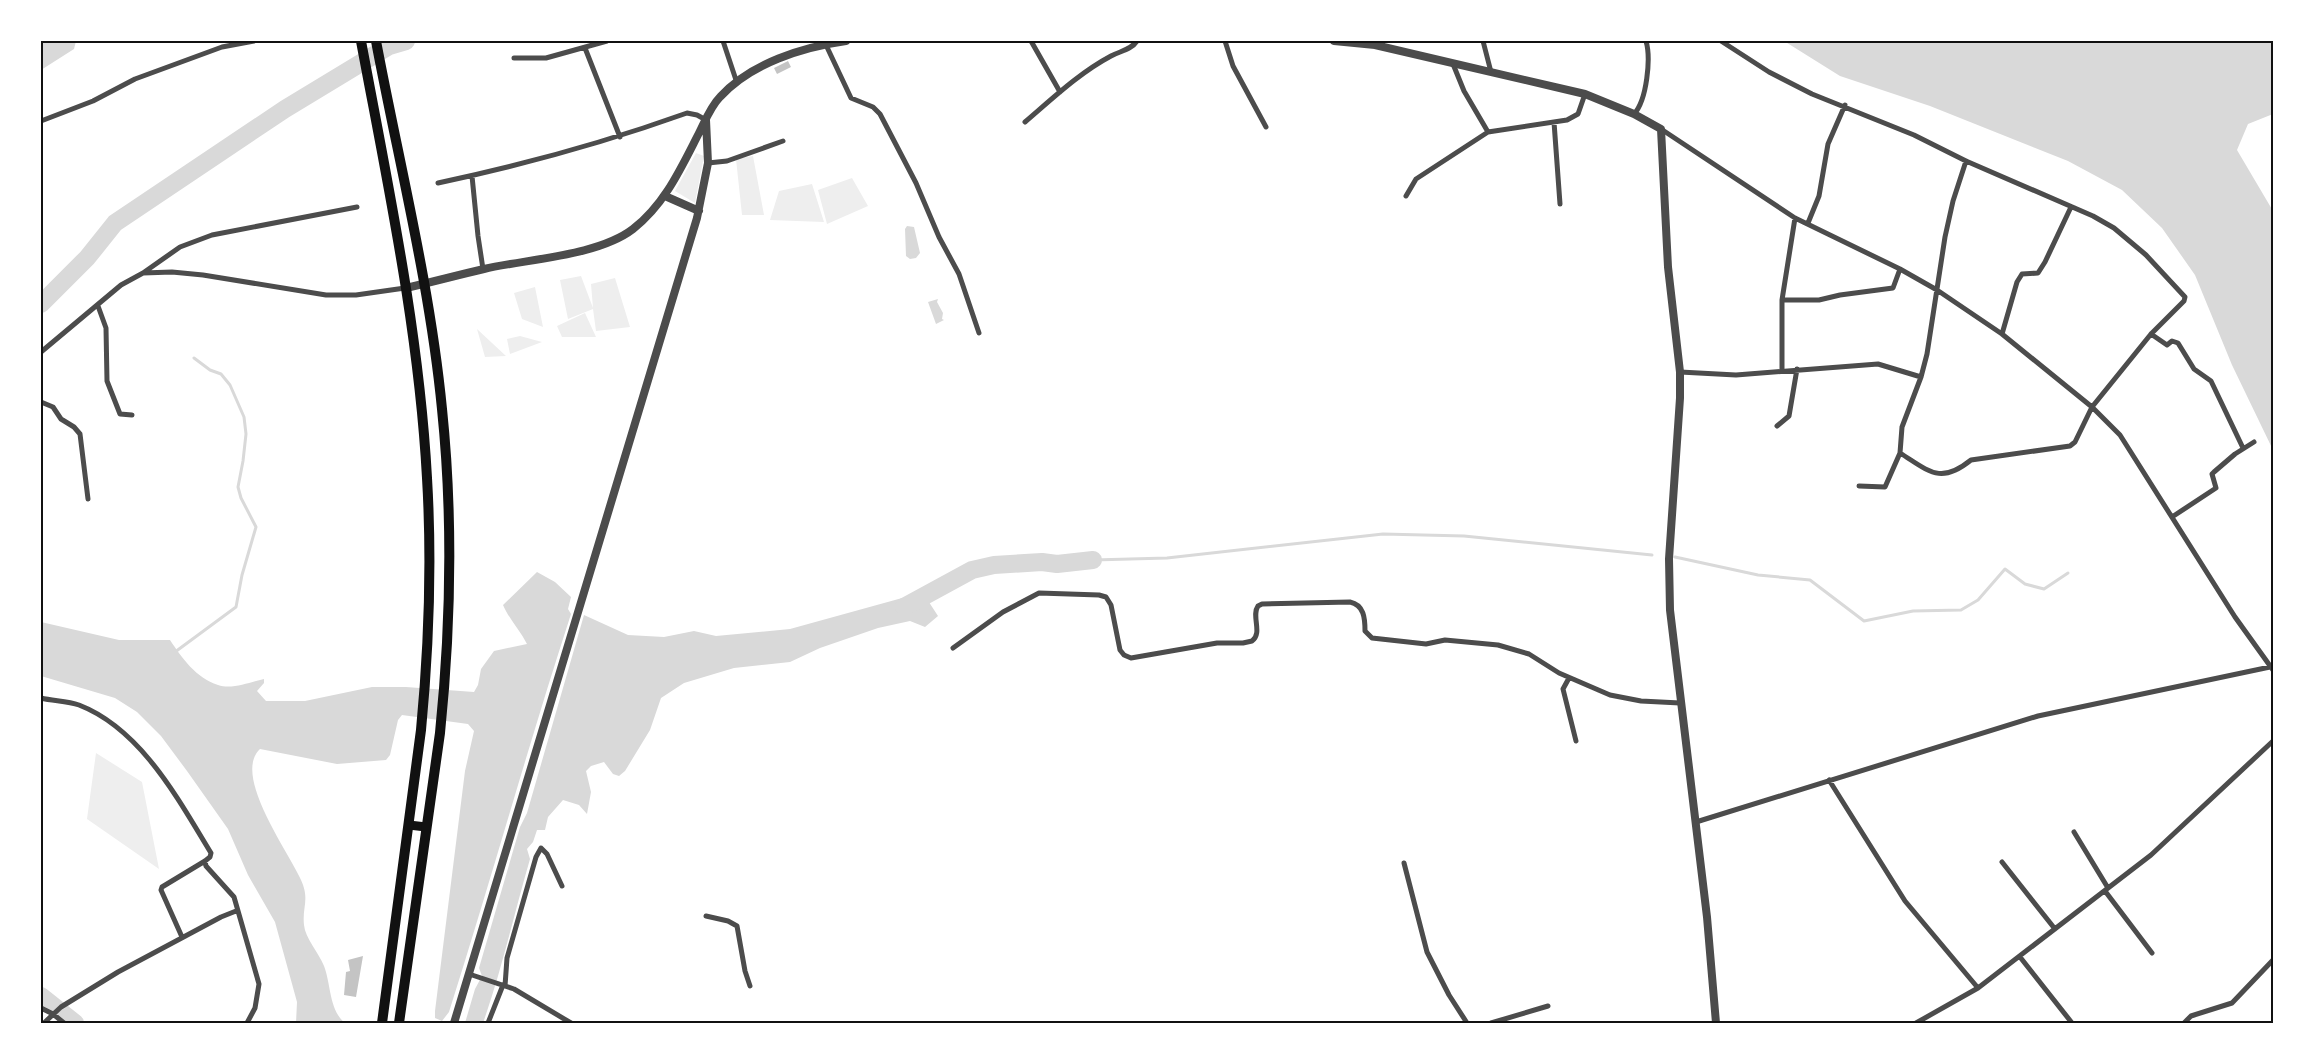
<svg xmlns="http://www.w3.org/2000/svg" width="2314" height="1064" font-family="'Work Sans',sans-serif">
<rect width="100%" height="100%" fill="#fff"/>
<!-- green -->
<path fill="#eee" d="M696 153 704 156 695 203 675 191Z
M753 156 764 215H742L736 159Z
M852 178 868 206 827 224 818 190Z
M812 184 824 222 770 220 779 191Z
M581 276 593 308 591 284 615 278 630 327 596 331 593 309 568 319 560 280Z
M535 287 543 327 522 319 514 293Z
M585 313 596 337H562L557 326Z
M477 329 506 356 485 357Z
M520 336 542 342 510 354 507 339Z
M96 753 142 782 159 869 87 819Z"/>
<!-- water -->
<path fill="#d9d9d9" d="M41 41H76L74 49 41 70Z
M1784 41H2273V114L2248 124 2237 150 2273 211V450L2232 365 2195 275 2162 228 2122 190 2068 161 1930 106 1840 76Z
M907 226 914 227 920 253 916 258 910 259 906 256 905 229Z
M938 299 937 302 943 313 942 319 944 320 936 324 928 302Z
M537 572 555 582 571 597 568 609 571 614C528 746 491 880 449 1012L442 1021 435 1018V1011L465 771 474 731 468 724 402 715 398 720 390 755 386 760 337 764 260 749C232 775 288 851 301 880 310 900 302 906 304 925 305 938 319 953 324 966 331 984 329 1010 345 1023H296L297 1002 275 922 248 875 228 829 187 771 161 736 137 712 115 698 41 676V622L119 640H170C182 658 196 678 218 685 232 690 250 682 264 679V683L257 691 266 701H305L372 687H406L474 692 478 685 481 669 494 651 527 644C520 630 509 619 503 605Z
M913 595 925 596 938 616 925 627 910 621 878 628 820 648 790 662 734 668 684 683 661 698 650 730 625 771 619 776 613 774 604 762 591 766 586 771 591 792 587 814 579 805 563 800 548 817 545 830H537L533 842 527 849 530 859C514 914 502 969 483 1023H465L475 989 482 976 479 968 520 827 527 813 584 615 628 635 664 637 694 631 716 636 790 629Z"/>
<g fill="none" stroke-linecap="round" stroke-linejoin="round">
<!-- stream -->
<path stroke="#d9d9d9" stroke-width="3" d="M1675 557 1758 575 1810 580 1864 621 1913 611 1961 610 1978 600 2005 569 2025 584 2044 589 2068 573
M1093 560 1167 558 1383 534 1464 536 1652 555
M175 652 236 607 242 575 256 527 241 498 238 487 243 461 246 434 244 417 230 385 221 374 210 370 194 358"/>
<!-- river -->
<path stroke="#d9d9d9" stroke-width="18" d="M41 304 87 258 115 223 285 109 389 46 406 41
M904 607 972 570 994 565 1042 562 1057 564 1093 560
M41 996 75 1023"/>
</g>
<!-- building -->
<path fill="#c4c4c4" d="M788 61 791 67 777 74 774 68Z
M363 956 356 997 344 995 346 972 350 971 348 960Z"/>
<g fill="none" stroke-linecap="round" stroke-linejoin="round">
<!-- minor -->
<path stroke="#4c4c4c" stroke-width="5" d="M723 41 737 83
M1031 41 1060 92
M1225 41 1233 66 1266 127
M1483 41 1491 72
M1721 41 1769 72 1812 94 1914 135 1966 161 2093 216 2114 228 2146 255 2185 297 2184 301 2151 334 2092 407 2075 442 2070 446 1971 460C1940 485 1929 471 1900 453
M826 45 851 98 873 107 880 114 916 183 939 237 959 274 979 333
M585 48 620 137
M514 58H546L607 41
M1453 64 1464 91 1488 132
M1634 114C1647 100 1651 58 1646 41
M41 121 93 101 135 79 222 47 254 41
M1025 122C1052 99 1079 73 1111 56 1120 51 1131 50 1137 41
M1554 122 1560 204
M1661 129 1795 218 1900 269 1937 290 2002 334 2092 407 2120 435 2235 617 2273 670
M708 163 727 161 783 141
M472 176 478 236 483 269
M438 183C523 165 606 142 687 113L697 115 706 120
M1406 196 1416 179 1488 132 1567 120 1578 114 1585 94
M1808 223 1819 196 1828 144 1845 105
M143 273 180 247 212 235 357 207
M1782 300H1819L1840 295 1893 288 1900 269
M98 306 106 328 107 381 120 414 132 415
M2002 334 2017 282 2022 274 2038 273 2045 262 2071 207
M2151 334 2167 345 2172 341 2178 343 2194 369 2211 381 2243 448
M41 352 121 285 143 273 172 272 203 275 326 295H356L405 288
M1782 370V300L1795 218
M1680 372 1736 375 1878 364 1921 377
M41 402 53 407 61 419 74 427 80 434 88 499
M1777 426 1789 416 1797 369
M1859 486 1885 487 1900 453 1902 427 1921 377 1927 354 1945 237 1953 201 1966 161
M2172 517 2216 488 2212 474 2214 472 2235 454 2254 442
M953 648 1003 612 1039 593 1099 595 1106 597 1111 605 1120 650 1124 655 1131 658 1217 643H1243L1252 641C1263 633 1251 616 1258 606L1262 604 1350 602C1364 605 1365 618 1365 631L1372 638 1426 644 1445 640 1498 645 1529 654 1559 673 1610 695 1641 701 1680 703
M1569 678 1563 689 1576 741
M41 698C53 701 67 701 79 705 141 729 178 799 211 853L210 857 205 861 162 887 161 890 182 937
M1829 780 1905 901 1978 988
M1696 822 2038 716 2270 667
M2074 832 2108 888
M205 861 206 866 234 897 259 984 255 1008 247 1023
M2002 862 2055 929
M1404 863 1427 952 1449 995 1467 1023
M2105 891 2152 953
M706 916 728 921 737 926 745 971 750 986
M2020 957 2072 1023
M469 974 514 989 571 1023
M505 986 507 958 536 857 541 848 547 854 562 886
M41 1008 53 1014 64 1023
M44 1023 61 1007 118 972 221 917 236 911
M488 1023 503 985
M1491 1023 1548 1006
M1916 1023 1978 988 2151 855 2273 741
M2184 1023 2191 1016 2232 1003 2273 960"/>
<!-- tertiary -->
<path stroke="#4c4c4c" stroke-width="8" d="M1334 41 1375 45 1585 94 1634 114 1661 129 1668 267 1680 372V398L1669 559 1670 610 1707 917 1716 1023
M665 196 699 211
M406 288C432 282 458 275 484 269 527 259 598 256 633 229 665 204 681 168 699 133 705 121 711 106 720 97 751 63 803 47 846 41
M454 1023 697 218 708 163 706 120"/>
<!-- secondary -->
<path stroke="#111" stroke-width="9" d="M409 825 426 827"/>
<!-- primary -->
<path stroke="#111" stroke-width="10" d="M361 41C388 186 419 330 427 478 432 562 429 646 421 730L382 1023
M376 41C399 163 430 285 442 409 453 516 451 625 440 733L399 1023"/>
</g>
<!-- border -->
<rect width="2314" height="1064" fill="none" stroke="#ffffff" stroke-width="85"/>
<rect x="42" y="42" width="2230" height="980" fill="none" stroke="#111" stroke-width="2"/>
</svg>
